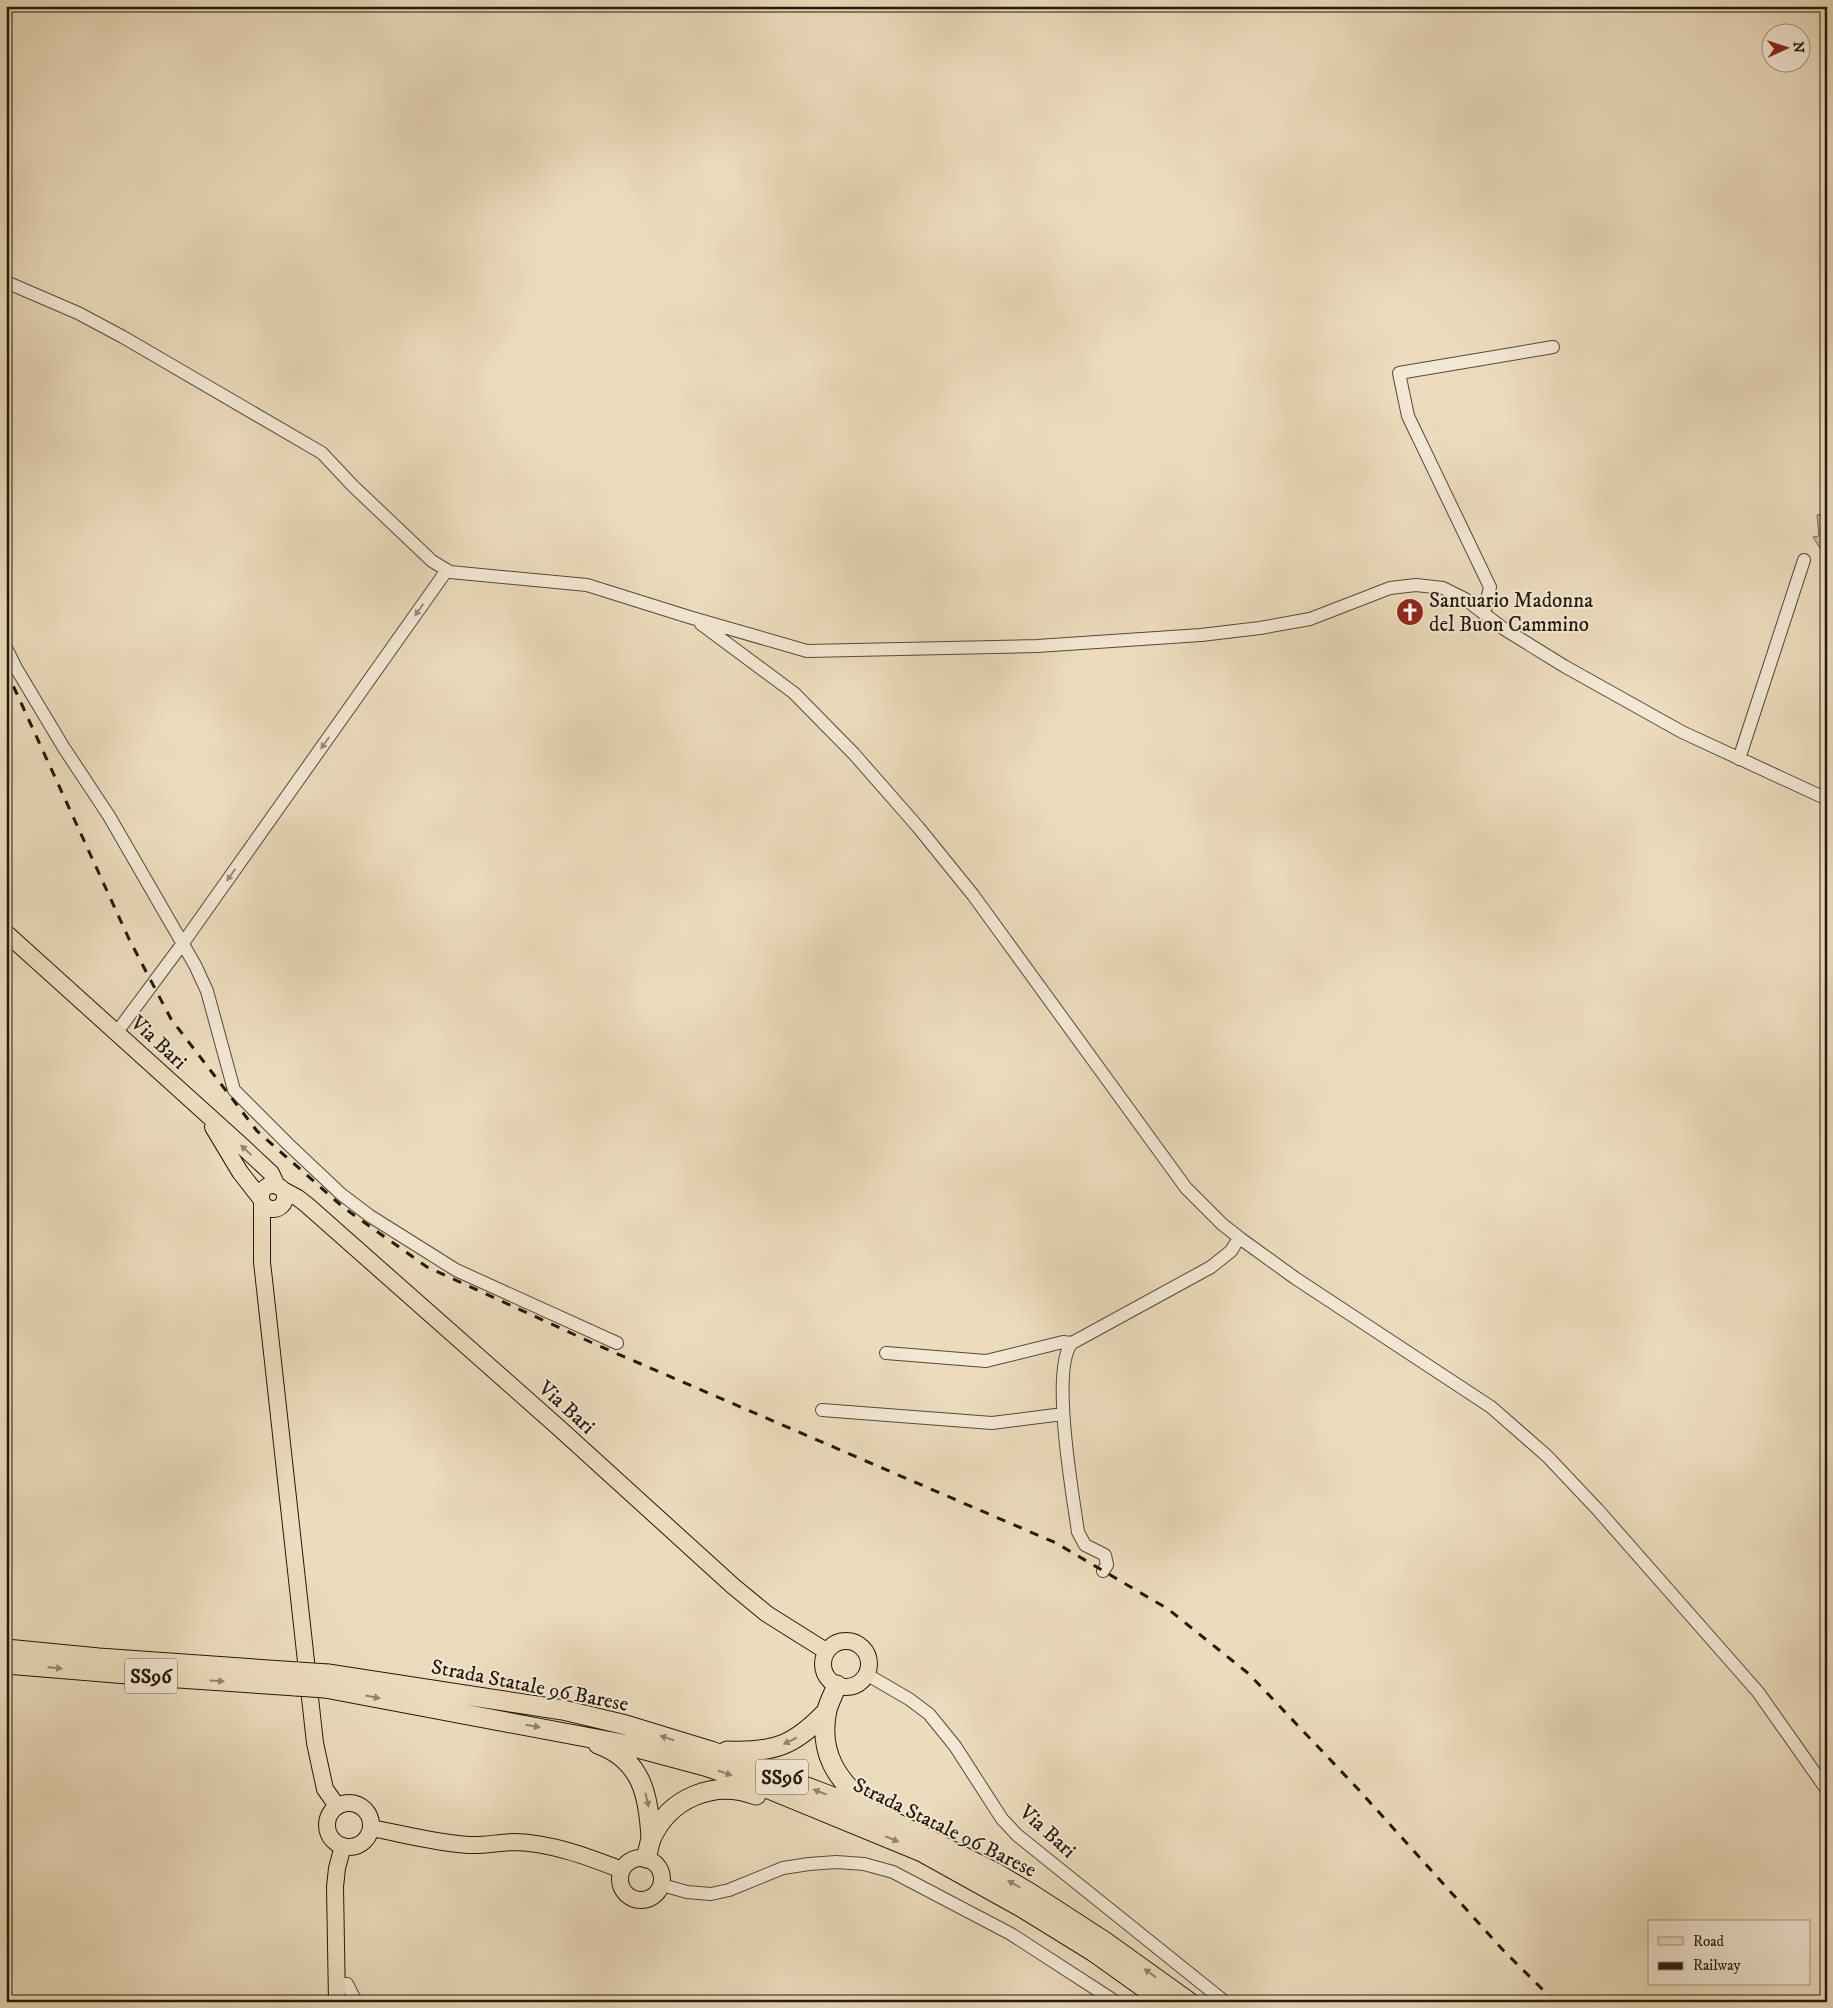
<svg xmlns="http://www.w3.org/2000/svg" width="1833" height="2008" font-family="'IM FELL DW Pica',serif">
<rect width="100%" height="100%" fill="#ecdcbd"/>
<filter id="stains"><feTurbulence type="fractalNoise" baseFrequency=".004" numOctaves="4"/><feColorMatrix values="0 0 0 0 .2 0 0 0 0 .09 0 0 0 0 .02 0 0 0 .5 -.17"/></filter>
<radialGradient id="worn" r=".72"><stop offset=".6" stop-color="#630" stop-opacity="0"/><stop offset="1" stop-color="#630" stop-opacity=".3"/></radialGradient>
<!-- green -->
<path fill="#cabb9f" stroke="#776a56" d="M1827 514V545L1820 548 1813 537 1819 536 1817 515Z"/>
<g fill="none" stroke-linecap="round" stroke-linejoin="round">
<!-- minor casing -->
<g stroke="#564a38" stroke-width="14">
<path id="minor" d="M6 282 78 313 123 337 322 453 353 486 432 561 450 572 587 585 689 617 807 651 1037 646 1201 635 1260 628 1310 619 1390 588 1416 585 1443 588 1465 599 1504 629 1564 666 1682 732 1827 799
M1484 614 1490 587 1408 416 1399 373 1553 347
M701 624 794 693 854 754 918 827 973 895 1186 1188 1222 1224 1241 1239 1295 1278 1491 1407 1547 1456 1598 1510 1758 1692 1827 1790
M6 648 16 668 64 748 109 816 195 965 207 991 234 1090 288 1144 341 1194 370 1216 456 1270 617 1343
M1739 759 1804 560
M117 1032 183 943 447 570
M886 1353 986 1361 1063 1342 1072 1343
M822 1410 992 1423 1063 1414
M1103 1571 1107 1565 1105 1555 1085 1545 1078 1532C1073 1496 1050 1368 1072 1343L1211 1267 1231 1251 1239 1238
M866 1674 909 1699 929 1714 955 1746 1002 1819 1017 1835 1225 2002
M662 1885 687 1892 711 1894 729 1890 783 1868 809 1864 836 1862 864 1864 893 1872 1011 1934 1116 2002
M336 1984H347L356 2002"/>
</g>
<!-- major casing -->
<g stroke="#24190c" stroke-width="18">
<path id="major" d="M6 933 242 1146 271 1173 277 1186
M213 1127 240 1172 261 1199
M261 1197a12 12 0 1 1 24 0a12 12 0 1 1-24 0Z
M283 1190 298 1198 307 1205 558 1427 733 1586 767 1614 826 1651
M262 1202V1262L315 1743 325 1789 337 1806
M823 1664a23 23 0 1 1 46 0a23 23 0 1 1-46 0Z
M327 1825a22 22 0 1 1 44 0a22 22 0 1 1-44 0Z
M371 1828C403 1834 436 1843 469 1845 484 1846 500 1842 515 1842 552 1843 588 1857 622 1870
M620 1879a21 21 0 1 1 42 0a21 21 0 1 1-42 0Z
M337 2002 335 1887 337 1868 343 1846"/>
</g>
<!-- highway casing -->
<g stroke="#24190c" stroke-width="21">
<path id="highway" d="M6 1649 99 1658 298 1672
M6 1664 164 1677 296 1686
M328 1674 563 1710 626 1725 711 1751 820 1792 880 1815 996 1873 1030 1893 1104 1941 1189 2002
M837 1685C834 1693 829 1702 827 1710 818 1752 837 1781 868 1805
M325 1688 623 1744 705 1766 752 1782 922 1852 1021 1907 1094 1952 1164 2002
M598 1744C643 1760 649 1798 651 1839
M727 1751C775 1753 795 1745 827 1711
M646 1858C648 1852 649 1845 651 1839 669 1798 714 1779 756 1795"/>
</g>
<!-- minor -->
<use href="#minor" stroke="#f3e8d4" stroke-width="12"/>
<!-- major -->
<use href="#major" stroke="#ecdcbd" stroke-width="16"/>
<!-- highway -->
<use href="#highway" stroke="#ecdcbd" stroke-width="19"/>
<!-- rail -->
<path stroke="#24190c" stroke-width="3" stroke-dasharray="9 9" stroke-linecap="butt" d="M6 670 129 939 171 1019 257 1131 344 1208 427 1267 597 1345 1056 1543 1168 1609 1249 1674 1358 1789 1502 1949 1555 2002"/>
<!-- highway-bridge casing -->
<g stroke="#24190c" stroke-width="21" stroke-linecap="butt">
<path id="highway-bridge" d="M298 1672 328 1674
M296 1686 325 1688"/>
</g>
<!-- highway-bridge -->
<use href="#highway-bridge" stroke="#ecdcbd" stroke-width="19"/>
</g>
<!-- one-way arrows -->
<defs><path id="oneway-solid" d="M-6-.8H1V-3.2L6.5 0L1 3.2V.8H-6Z" transform="scale(1.25)"/></defs>
<g fill="#968b7a">
<use href="#oneway-solid" transform="translate(419 610) rotate(125)"/>
<use href="#oneway-solid" transform="translate(325 743) rotate(125)"/>
<use href="#oneway-solid" transform="translate(231 875) rotate(125)"/>
</g>
<g fill="#92846d">
<use href="#oneway-solid" transform="translate(246 1150) rotate(-137)"/>
<use href="#oneway-solid" transform="translate(55 1668) rotate(5)"/>
<use href="#oneway-solid" transform="translate(217 1681) rotate(4)"/>
<use href="#oneway-solid" transform="translate(373 1697) rotate(11)"/>
<use href="#oneway-solid" transform="translate(533 1726) rotate(10)"/>
<use href="#oneway-solid" transform="translate(667 1738) rotate(-163)"/>
<use href="#oneway-solid" transform="translate(790 1741) rotate(154)"/>
<use href="#oneway-solid" transform="translate(725 1773) rotate(19)"/>
<use href="#oneway-solid" transform="translate(820 1792) rotate(-159)"/>
<use href="#oneway-solid" transform="translate(647 1800) rotate(77)"/>
<use href="#oneway-solid" transform="translate(892 1839) rotate(23)"/>
<use href="#oneway-solid" transform="translate(1014 1884) rotate(-150)"/>
<use href="#oneway-solid" transform="translate(1150 1973) rotate(-144)"/>
</g>
<!-- icons -->
<defs>
<g id="church-disc" transform="scale(1.4375)"><circle r="9.5" fill="#8f2418" stroke="#f3e8d4"/><path d="M-1.2-6h2.4v3.5h3.3v2.4h-3.3V6h-2.4V-.1h-3.3v-2.4h3.3Z" fill="#fff"/></g>
</defs>
<g fill-rule="evenodd">
<use href="#church-disc" x="1410" y="612"/>
</g>
<g text-anchor="middle" stroke-width="4" stroke-linejoin="round" paint-order="stroke">
<!-- shield labels -->
<g fill="#f3e8d4" stroke="#625748" stroke-width="1">
<rect x="125" y="1658.5" width="52" height="35" rx="4"/>
<rect x="756" y="1759.5" width="52" height="35" rx="4"/>
</g>
<g font-size="20" font-weight="bold" fill="#24190c">
<text x="151" y="1683">SS96</text>
<text x="782" y="1784">SS96</text>
</g>
<!-- poi labels -->
<g font-size="21" fill="#24190c" stroke="#f3e8d4" text-anchor="start">
<text x="1429" y="607">Santuario Madonna<tspan x="1429" dy="24">del Buon Cammino</tspan></text>
</g>
<!-- street labels -->
<g font-size="21" fill="#24190c" stroke="#f3e8d4">
<text transform="translate(159 1042) rotate(43)" y="7">Via Bari</text>
<text transform="translate(567 1407) rotate(42)" y="7">Via Bari</text>
<text transform="translate(530 1685) rotate(11)" y="7">Strada Statale 96 Barese</text>
<text transform="translate(945 1827) rotate(26)" y="7">Strada Statale 96 Barese</text>
<text transform="translate(1048 1831) rotate(42)" y="7">Via Bari</text>
</g>
</g>
<!-- margin -->
<rect width="1833" height="2008" fill="none" stroke="#ecdcbd" stroke-width="25"/>
<rect x="8" y="8" width="1818" height="1993" fill="none" stroke="#24190c" stroke-width="2.5"/>
<rect x="12" y="12" width="1808" height="1983" fill="none" stroke="#24190c"/>
<!-- legend -->
<rect x="1648" y="1920" width="162" height="65" fill="#f3e8d4" stroke="#a09584"/>
<rect x="1658" y="1937" width="25" height="8" fill="#ecdcbd" stroke="#a09584"/>
<text x="1693" y="1946" font-size="15" fill="#24190c">Road</text>
<rect x="1658" y="1962" width="25" height="8" fill="#24190c" stroke="#a09584"/>
<text x="1693" y="1970" font-size="15" fill="#24190c">Railway</text>
<!-- north arrow -->
<g transform="translate(1786 48) rotate(87)"><circle r="24" fill="#f3e8d4" stroke="#a09584"/>
<path d="M0-4L9 19L0 12L-9 19Z" fill="#8f2418"/>
<text y="-8" font-size="14" font-weight="bold" text-anchor="middle" fill="#24190c">N</text>
</g>
<rect width="100%" height="100%" filter="url(#stains)"/>
<rect width="100%" height="100%" fill="url(#worn)"/>
</svg>
